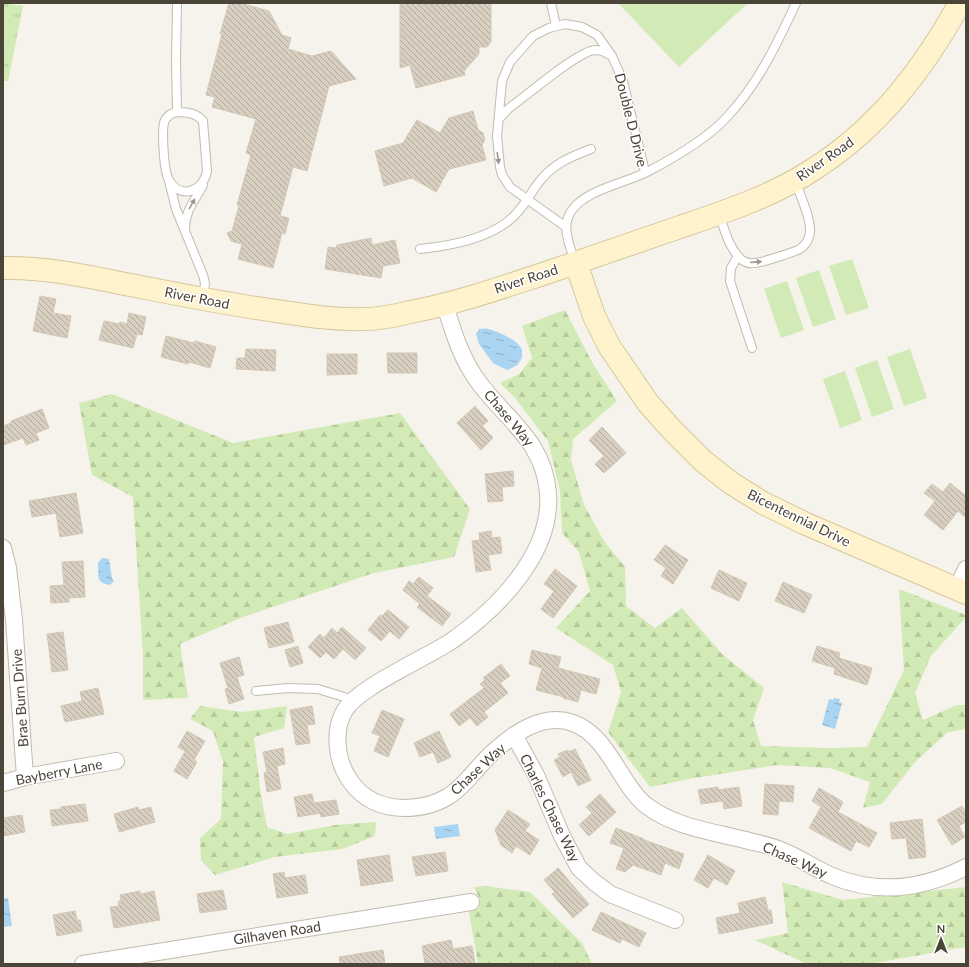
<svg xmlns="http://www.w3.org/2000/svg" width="969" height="967" font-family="Lato,sans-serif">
<defs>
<pattern id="forest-firs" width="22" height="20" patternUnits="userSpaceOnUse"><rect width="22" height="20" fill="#d2eab5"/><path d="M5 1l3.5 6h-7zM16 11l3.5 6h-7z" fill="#b6ca9c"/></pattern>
<pattern id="park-tufts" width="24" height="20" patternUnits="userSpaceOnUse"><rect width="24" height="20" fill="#d2eab5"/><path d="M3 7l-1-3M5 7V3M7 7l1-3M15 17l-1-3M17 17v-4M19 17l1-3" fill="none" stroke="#b6ca9c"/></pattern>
<pattern id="water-ripples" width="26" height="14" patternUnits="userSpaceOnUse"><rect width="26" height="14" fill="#a9d4f2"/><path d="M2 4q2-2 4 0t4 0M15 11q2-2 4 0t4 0" fill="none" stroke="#8caec5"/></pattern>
<pattern id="building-back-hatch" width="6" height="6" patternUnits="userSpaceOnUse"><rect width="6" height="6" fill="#d8cfc1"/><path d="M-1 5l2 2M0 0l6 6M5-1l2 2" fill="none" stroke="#b1aa9e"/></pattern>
</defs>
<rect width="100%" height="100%" fill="#f6f3ec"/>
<!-- forest -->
<path fill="url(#forest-firs)" d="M565 310 592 362 617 401 573 439 571 460 584 505 604 541 625 567 626 606 655 628 682 608 722 654 764 688 753 720 761 746 829 748 867 747 904 670 899 589 966 615V617L931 656 915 693 923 720 957 705H966V729L948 732 915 762 882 804 863 808 870 782 830 768 777 765 695 778 650 787 608 732 621 692 613 665 556 628 590 591 579 552 562 533 560 491 548 441 515 398 500 383 519 374 532 358 522 326Z
M112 394 233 443 400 413 470 509 454 557 374 573 243 617 180 644 188 698 143 700V656L133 497 92 475 79 403Z
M200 706 242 712 287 706 284 728 254 737 261 795 267 827 287 834 335 825 376 822 375 836 342 849 275 857 215 875 201 860 200 838 221 819 223 762 213 731 190 719Z
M782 882 843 900 966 887V947L875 963 807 964 755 940 788 933Z
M484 886 530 892 582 943 592 964H478L469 912 479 908 480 900 474 887Z"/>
<!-- park -->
<path fill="url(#park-tufts)" d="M3 3 23 6 8 81H3Z"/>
<!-- pitch -->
<path fill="#d2eab5" d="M618 3H748L679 67Z
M3 16 13 18 3 69Z
M852 259 869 308 846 315 829 266Z
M819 270 836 319 813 327 796 278Z
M787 281 804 330 781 338 764 289Z
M910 349 927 398 904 406 887 357Z
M877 360 894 409 872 417 855 368Z
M845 371 862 420 840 428 823 379Z"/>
<!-- water -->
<path fill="url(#water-ripples)" d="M479 329C482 329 486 328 488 329 497 331 520 341 522 350 522 351 522 356 522 356 520 365 515 367 507 370L493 363 479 344 476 334Z
M102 558 109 559 112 578 114 581 110 585C95 582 99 577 98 563Z
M834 698 840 699 839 702 842 703 835 729 822 725 829 699 833 700Z
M458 824 460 836 436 839 434 827Z
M8 898 12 926 3 927V899Z"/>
<!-- building -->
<path fill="url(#building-back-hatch)" stroke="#d3c7b4" d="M229 3H239L269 11 282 35 291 38 288 49 312 56 331 51 356 79 329 86 307 171 293 167 280 216 289 218 285 234 282 233 273 268 238 259 242 244 231 241 227 233 232 231 239 206 237 205 251 155 246 153 256 119 212 107 215 97 206 95 222 34H220Z
M400 3H420V4L491 3V42L487 47H479V54L464 71 465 75 416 88 410 65 400 68Z
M473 111 478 130 483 133 485 140 482 145 486 160 449 169 436 192 412 178 384 186 375 151 403 143 417 120 440 133 449 118Z
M371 238 372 245 395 240 400 263 383 266 381 278 325 269 328 247 336 248 337 245Z
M40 296 56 299 53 313 71 316 67 338 33 331Z
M129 313 146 317 142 335 137 334 133 348 99 340 104 321 119 324 120 322 127 324Z
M166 336 194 343 195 341 216 347 210 368 189 362 188 364 161 357Z
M246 349 276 350 275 371 236 369 237 358H245Z
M387 353H417V373H388Z
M327 354H357V374L327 375Z
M475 406 488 421 482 426 493 438 481 450 457 423Z
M42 409 49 428 36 433 39 440 26 445 23 438 3 445V426L11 423V421Z
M602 427 626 453 604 473 595 464 604 456 589 440Z
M513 471 514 486 502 487 503 501 488 502 485 474Z
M950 483 966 496V518L958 511 943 530 924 515 935 501 924 493 932 484 943 492Z
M76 493 83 533 60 537 56 513 32 517 29 501Z
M491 531 492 538 500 537 502 553 488 555 491 570 476 572 472 541 480 540 479 533Z
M665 545 688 560 673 584 661 576 666 568 654 560Z
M83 561 85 597 69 598V602L51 603 50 586 64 585 62 562Z
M555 569 577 586 553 618 541 609 554 591 544 584Z
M719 570 747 583 739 601 711 588Z
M419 577 433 588 427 596 451 614 442 626 417 607 420 604 403 590 409 581 413 584Z
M783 582 812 595 804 613 775 601Z
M388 610 409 627 399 639 390 631 381 641 368 630 380 615 382 616Z
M288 622 294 642 269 648 264 628Z
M342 627 366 648 355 660 343 649 334 659 326 652 320 658 308 647 320 634 324 638 332 628 337 633Z
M63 632 68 670 52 672 47 634Z
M298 646 303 663 290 667 285 650Z
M817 646 840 653 839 658 872 668 867 685 834 674 835 668 812 661Z
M532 650 561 657 558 668 600 679 596 694 581 690 578 702 563 698 564 697 536 690 542 668 529 664Z
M239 657 244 675 237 677 244 699 229 704 225 689 228 688 220 663Z
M501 664 510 676 500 683 508 693 484 712 488 717 477 726 470 718 459 726 450 714 484 688 480 684 485 680 483 678Z
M98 688 104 714 65 722 61 706 82 701 80 692Z
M312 706 315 724 307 725 310 743 296 745 290 710Z
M382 710 404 719 388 757 374 751 380 736 372 733Z
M187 731 205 741 194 760 197 762 187 779 174 771 185 751 178 747Z
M439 731 451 757 438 763 433 752 420 757 414 743Z
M283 748 285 764 277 766 281 789 267 792 264 773 267 772 263 752Z
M575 749 591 780 578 786 571 772 563 777 554 760 560 757 558 754 568 750 569 752Z
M765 784 794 786 793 802 779 801 778 815 763 814Z
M718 787V790L739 787 742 806 724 809 723 801 701 804 698 790Z
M819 788 843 802 838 812 877 833 869 847 856 841 851 851 809 828 821 807 812 801Z
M312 794 314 803 336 800 339 814 321 817 320 813 298 817 294 797Z
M600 794 616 812 589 836 579 825 592 813 586 807Z
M85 804 88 821 52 826 50 810 61 809V807Z
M962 806 966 813V822L959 826 965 837 952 845 937 820Z
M138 807 139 810 151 807 155 822 119 832 114 814Z
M508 810 530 824 525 831 539 840 530 855 516 846 512 853 501 845 495 830Z
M22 815 25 832 3 836V818Z
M922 819 926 857 909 859 906 838 892 839 890 823Z
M616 828 644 839V840L684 854 679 869 665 863 661 875 633 865 625 872 616 869 624 848 610 843Z
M445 852 448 871 416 876 412 857Z
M389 855 393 881 361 886 357 860Z
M708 855 735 871 727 885 714 878 708 888 694 880Z
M558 868 589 904 573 918 552 894 555 892 544 880Z
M284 872 285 878 305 875 308 893 277 898 273 874Z
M223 890 227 909 200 913 197 894Z
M140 891 141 894 154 891 160 920 114 928 110 907 119 906 118 901H121L120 895Z
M765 897 768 910H771L773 923 719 934 716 918 740 913 738 903Z
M75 911 77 920H80L82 931 57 936 53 915Z
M601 912 646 933 639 947 622 939 620 943 592 930Z
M451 940 453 949 472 946 475 963 466 964H425L422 946Z
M383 950 385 964H340L339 957Z"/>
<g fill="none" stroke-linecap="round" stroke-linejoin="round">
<!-- lane casing -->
<g stroke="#c2bbae" stroke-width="10">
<path id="lane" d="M551 3 556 26
M177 112C187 112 197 113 203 121L207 171C203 193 178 200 168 178 164 169 161 128 165 120 168 115 172 113 177 112Z
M177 112 176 60 177 3
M499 119 508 109C525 97 578 51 595 50 601 50 605 52 610 55
M169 181 176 209 203 275 205 283 203 299
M719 215C725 230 729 249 742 260 745 262 750 264 754 263 761 263 794 252 800 249 804 246 808 241 809 237 814 224 800 195 795 181
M566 227 510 187 502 175 500 167 497 136 502 81 510 62 533 36 549 28 565 24 582 27 597 35 612 56 623 81 645 172
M185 229C185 210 195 201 203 185
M420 249C450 246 492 238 514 216 523 207 529 197 536 186 551 165 567 158 591 149
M738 256 731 268 730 281 752 348
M575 262C570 246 560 226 572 210 586 190 625 183 647 172 674 158 706 140 727 117 758 84 777 44 796 3
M256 691 288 688 318 689 354 700"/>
</g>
<!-- street casing -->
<g stroke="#c2bbae" stroke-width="18">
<path id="street" d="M445 305C453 332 462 361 480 384 508 421 544 442 548 493 553 554 496 610 450 642 439 649 427 655 416 661 397 672 356 692 345 710 337 723 336 739 339 755 343 774 355 792 373 801 383 806 394 808 405 808 420 808 436 804 449 796 466 785 477 767 491 754 513 734 542 712 573 723 609 736 619 784 647 806 678 829 717 832 753 842 762 844 770 846 778 849 797 856 814 868 832 876 878 895 923 889 966 867
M3 548 8 568 14 620 25 777
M957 589 966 569
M514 735 536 775 562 836 579 868 594 882 610 894 675 920
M3 783 25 777 116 761
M83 964 471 902"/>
</g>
<!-- secondary casing -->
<g stroke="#d6c79b" stroke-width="24">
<path id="secondary" d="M576 263 594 316 609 346 648 403 672 430 703 461 731 483 763 503 804 523 966 593
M3 268C44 267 85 276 125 284 177 294 230 305 283 312 309 316 336 320 363 319 379 319 395 316 410 312 458 303 503 287 549 272 593 257 637 242 680 227 727 211 776 195 817 167 880 126 924 68 960 3"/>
</g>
<!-- lane -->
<use href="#lane" stroke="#fff" stroke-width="8"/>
<!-- street -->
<use href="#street" stroke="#fff" stroke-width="16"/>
<!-- secondary -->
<use href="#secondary" stroke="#fff3cd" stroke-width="22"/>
</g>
<!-- one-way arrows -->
<defs><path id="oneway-solid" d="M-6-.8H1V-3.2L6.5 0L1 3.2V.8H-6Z"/></defs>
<g fill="#9c9892">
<use href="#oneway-solid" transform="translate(498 158) rotate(82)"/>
<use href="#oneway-solid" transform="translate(192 204) rotate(-60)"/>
<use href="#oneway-solid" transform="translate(756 262) rotate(-5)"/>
</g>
<g text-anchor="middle" stroke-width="3" stroke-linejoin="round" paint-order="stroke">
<!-- street labels -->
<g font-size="14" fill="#4b4439" stroke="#fff">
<text transform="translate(631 120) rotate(76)" y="5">Double D Drive</text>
<text transform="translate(825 159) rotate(-35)" y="5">River Road</text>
<text transform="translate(526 279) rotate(-18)" y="5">River Road</text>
<text transform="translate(197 298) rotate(11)" y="5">River Road</text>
<text transform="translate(509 418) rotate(50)" y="5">Chase Way</text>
<text transform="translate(799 518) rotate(26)" y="5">Bicentennial Drive</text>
<text transform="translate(20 698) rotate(-94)" y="5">Brae Burn Drive</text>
<text transform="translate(478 769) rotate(-43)" y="5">Chase Way</text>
<text transform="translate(59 772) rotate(-11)" y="5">Bayberry Lane</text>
<text transform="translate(550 808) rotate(64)" y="5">Charles Chase Way</text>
<text transform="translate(795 860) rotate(24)" y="5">Chase Way</text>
<text transform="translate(277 933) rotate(-9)" y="5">Gilhaven Road</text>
</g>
</g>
<!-- border -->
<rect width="969" height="967" fill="none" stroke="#4b4439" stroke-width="8"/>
<!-- north arrow -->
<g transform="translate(941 939)" stroke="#ffffff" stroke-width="3" paint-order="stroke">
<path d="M0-3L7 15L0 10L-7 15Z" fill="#4b4439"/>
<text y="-6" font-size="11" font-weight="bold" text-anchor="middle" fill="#4b4439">N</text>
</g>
</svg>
